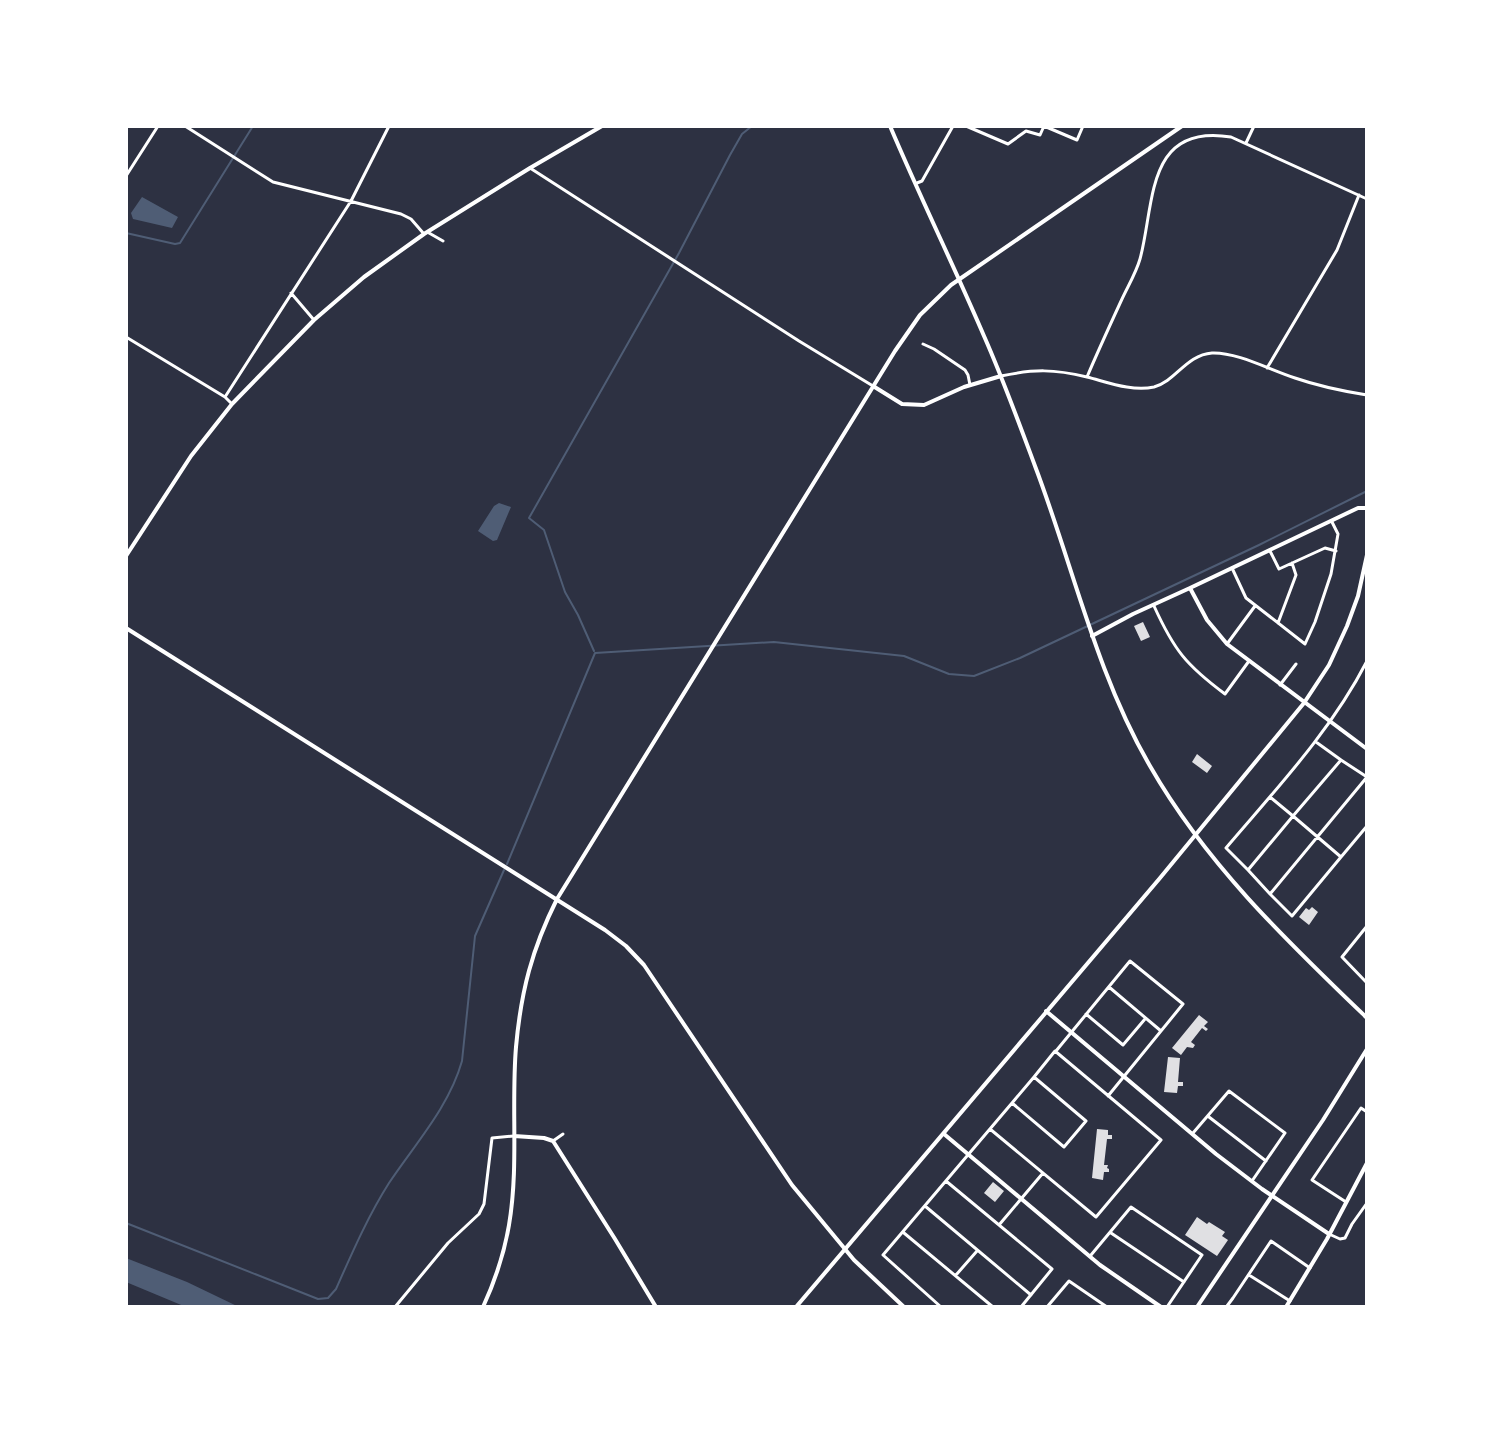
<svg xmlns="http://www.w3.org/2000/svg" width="1493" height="1433" font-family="'Open Sans',sans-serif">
<rect width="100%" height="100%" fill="#2d3142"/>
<!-- water -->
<path fill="#4f5d75" d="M142 197 178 217 172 228 133 219 131 213Z
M499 503 511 507 497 540 493 541 478 531 494 506Z
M126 1258 187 1282 239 1307H186L126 1282Z"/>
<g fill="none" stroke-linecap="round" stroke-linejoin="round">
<!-- stream -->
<path stroke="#4f5d75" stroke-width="2" d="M126 233 175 244 180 243 253 126
M594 651 578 615 565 592 544 530 529 518 679 253 730 155 742 134 752 126
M507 864 595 653 774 642 904 656 949 674 974 676 1020 658 1259 545 1367 491
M126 1223 318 1299 328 1298 336 1289C352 1253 368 1216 389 1183 415 1144 449 1107 462 1061L475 936 504 870"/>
</g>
<!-- building -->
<path fill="#e0e0e3" d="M1143 622 1150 637 1141 641 1134 626Z
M1197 754 1212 766 1207 773 1192 762Z
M1312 907 1318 912 1309 925 1299 917 1306 908 1309 910Z
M1199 1015 1208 1022 1204 1026 1208 1029 1206 1031 1202 1028 1191 1042 1195 1045 1193 1048 1187 1047 1181 1055 1172 1048Z
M1168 1057 1180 1058 1178 1082H1183V1086H1178L1177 1093 1164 1092Z
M1097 1129 1108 1130V1135H1112V1139H1107L1104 1165H1108L1107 1168 1109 1169V1172H1104L1103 1180 1092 1178Z
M993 1182 1004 1191 995 1202 984 1193Z
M1197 1217 1207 1224 1209 1222 1225 1232 1222 1236 1228 1240 1217 1256 1185 1235Z"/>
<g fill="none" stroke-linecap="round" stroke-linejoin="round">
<!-- minor -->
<path stroke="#fff" stroke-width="3" d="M185 126 273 182 401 214 411 219 424 234
M966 126 1008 144 1026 131 1040 135 1044 126 1077 140 1083 126
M1246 143 1254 126
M530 168 799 341 873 386
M126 176 158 126
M917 183 922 181 953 126
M429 233 443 241
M291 293 314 320
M126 337 225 397 232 404
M923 344 934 349 965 370 968 375 970 385
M1267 368 1337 250 1359 195
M1001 376C1034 369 1054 369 1087 377 1098 351 1110 325 1122 299 1128 286 1136 273 1140 259 1155 204 1145 123 1231 137L1367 199
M1087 377C1107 382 1132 392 1154 387 1176 381 1186 355 1212 353 1237 352 1270 370 1295 378 1318 386 1342 391 1367 395
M225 397 351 201 389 126
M1270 551 1279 569 1325 548 1336 551
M1232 568 1246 598 1305 644 1315 622 1331 574 1338 534 1332 522
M1154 606C1174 650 1186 665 1225 694L1249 661
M1278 623 1296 575 1292 563
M1227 644 1255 606
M1280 685 1296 664
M1316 742 1341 760
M1367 777 1341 760 1293 816 1341 857 1367 826
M1270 797 1293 816 1248 870 1226 848C1277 788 1331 731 1367 661
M1248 870 1270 894 1367 777
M1270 894 1292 916 1341 857
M1367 926 1342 957 1367 983
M1109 987 1161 1031
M1086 1014 1123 1045 1145 1019
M1056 1051 1130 961 1183 1004 1108 1096
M1012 1103 1034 1077
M1209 1117 1266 1161
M1193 1133 1229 1091 1285 1133 1252 1181
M553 1141 563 1134
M946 1181 1052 1269 1021 1307
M1346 1202 1312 1180 1361 1108 1367 1112
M925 1206 1031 1295
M999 1225 1043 1173
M904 1233 993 1307
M1111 1233 1184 1282
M1329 1234 1340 1239 1345 1238 1352 1224 1367 1203
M1091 1255 1131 1207 1202 1255 1167 1307
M956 1275 977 1251
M1249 1275 1290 1301
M395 1307 448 1243 479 1214 484 1204 492 1138 514 1136
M941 1307 883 1255 1012 1103 1064 1147 1086 1121 1034 1077 1055 1051 1161 1140 1096 1217 990 1129
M1047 1307 1069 1281 1107 1307
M1229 1307 1227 1306 1233 1298 1271 1241 1310 1268"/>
<!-- tertiary -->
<path stroke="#fff" stroke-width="4" d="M873 386 902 404 924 405 964 387 1001 376
M1367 508H1358L1190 588 1207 620 1227 644 1367 749
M126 556 191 456 232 404 314 320 364 277 424 234 530 168 602 126
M126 628 605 930 626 946 644 965 792 1185 854 1260 904 1307
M1092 636 1133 614 1190 588
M1046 1011 1216 1154 1262 1189 1329 1234
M944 1134 1100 1265 1161 1307
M514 1136 544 1138 553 1141 615 1239 656 1307
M483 1307C495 1281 504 1254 509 1225 519 1166 511 1106 516 1047 521 991 532 949 557 899L895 351 920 315 951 285 1182 126
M1197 1307 1323 1120 1367 1049
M1286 1307 1327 1239 1367 1163"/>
<!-- secondary -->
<path stroke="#fff" stroke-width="4" d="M796 1307 1160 878 1304 703 1329 665 1347 626 1358 596 1367 555"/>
<!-- primary -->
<path stroke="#fff" stroke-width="4" d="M890 126C920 197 954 266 984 336 1003 379 1019 423 1035 466 1073 566 1096 673 1150 766 1206 864 1287 941 1367 1018"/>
</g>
<!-- border -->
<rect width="1493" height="1433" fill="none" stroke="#ffffff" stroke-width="256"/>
</svg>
